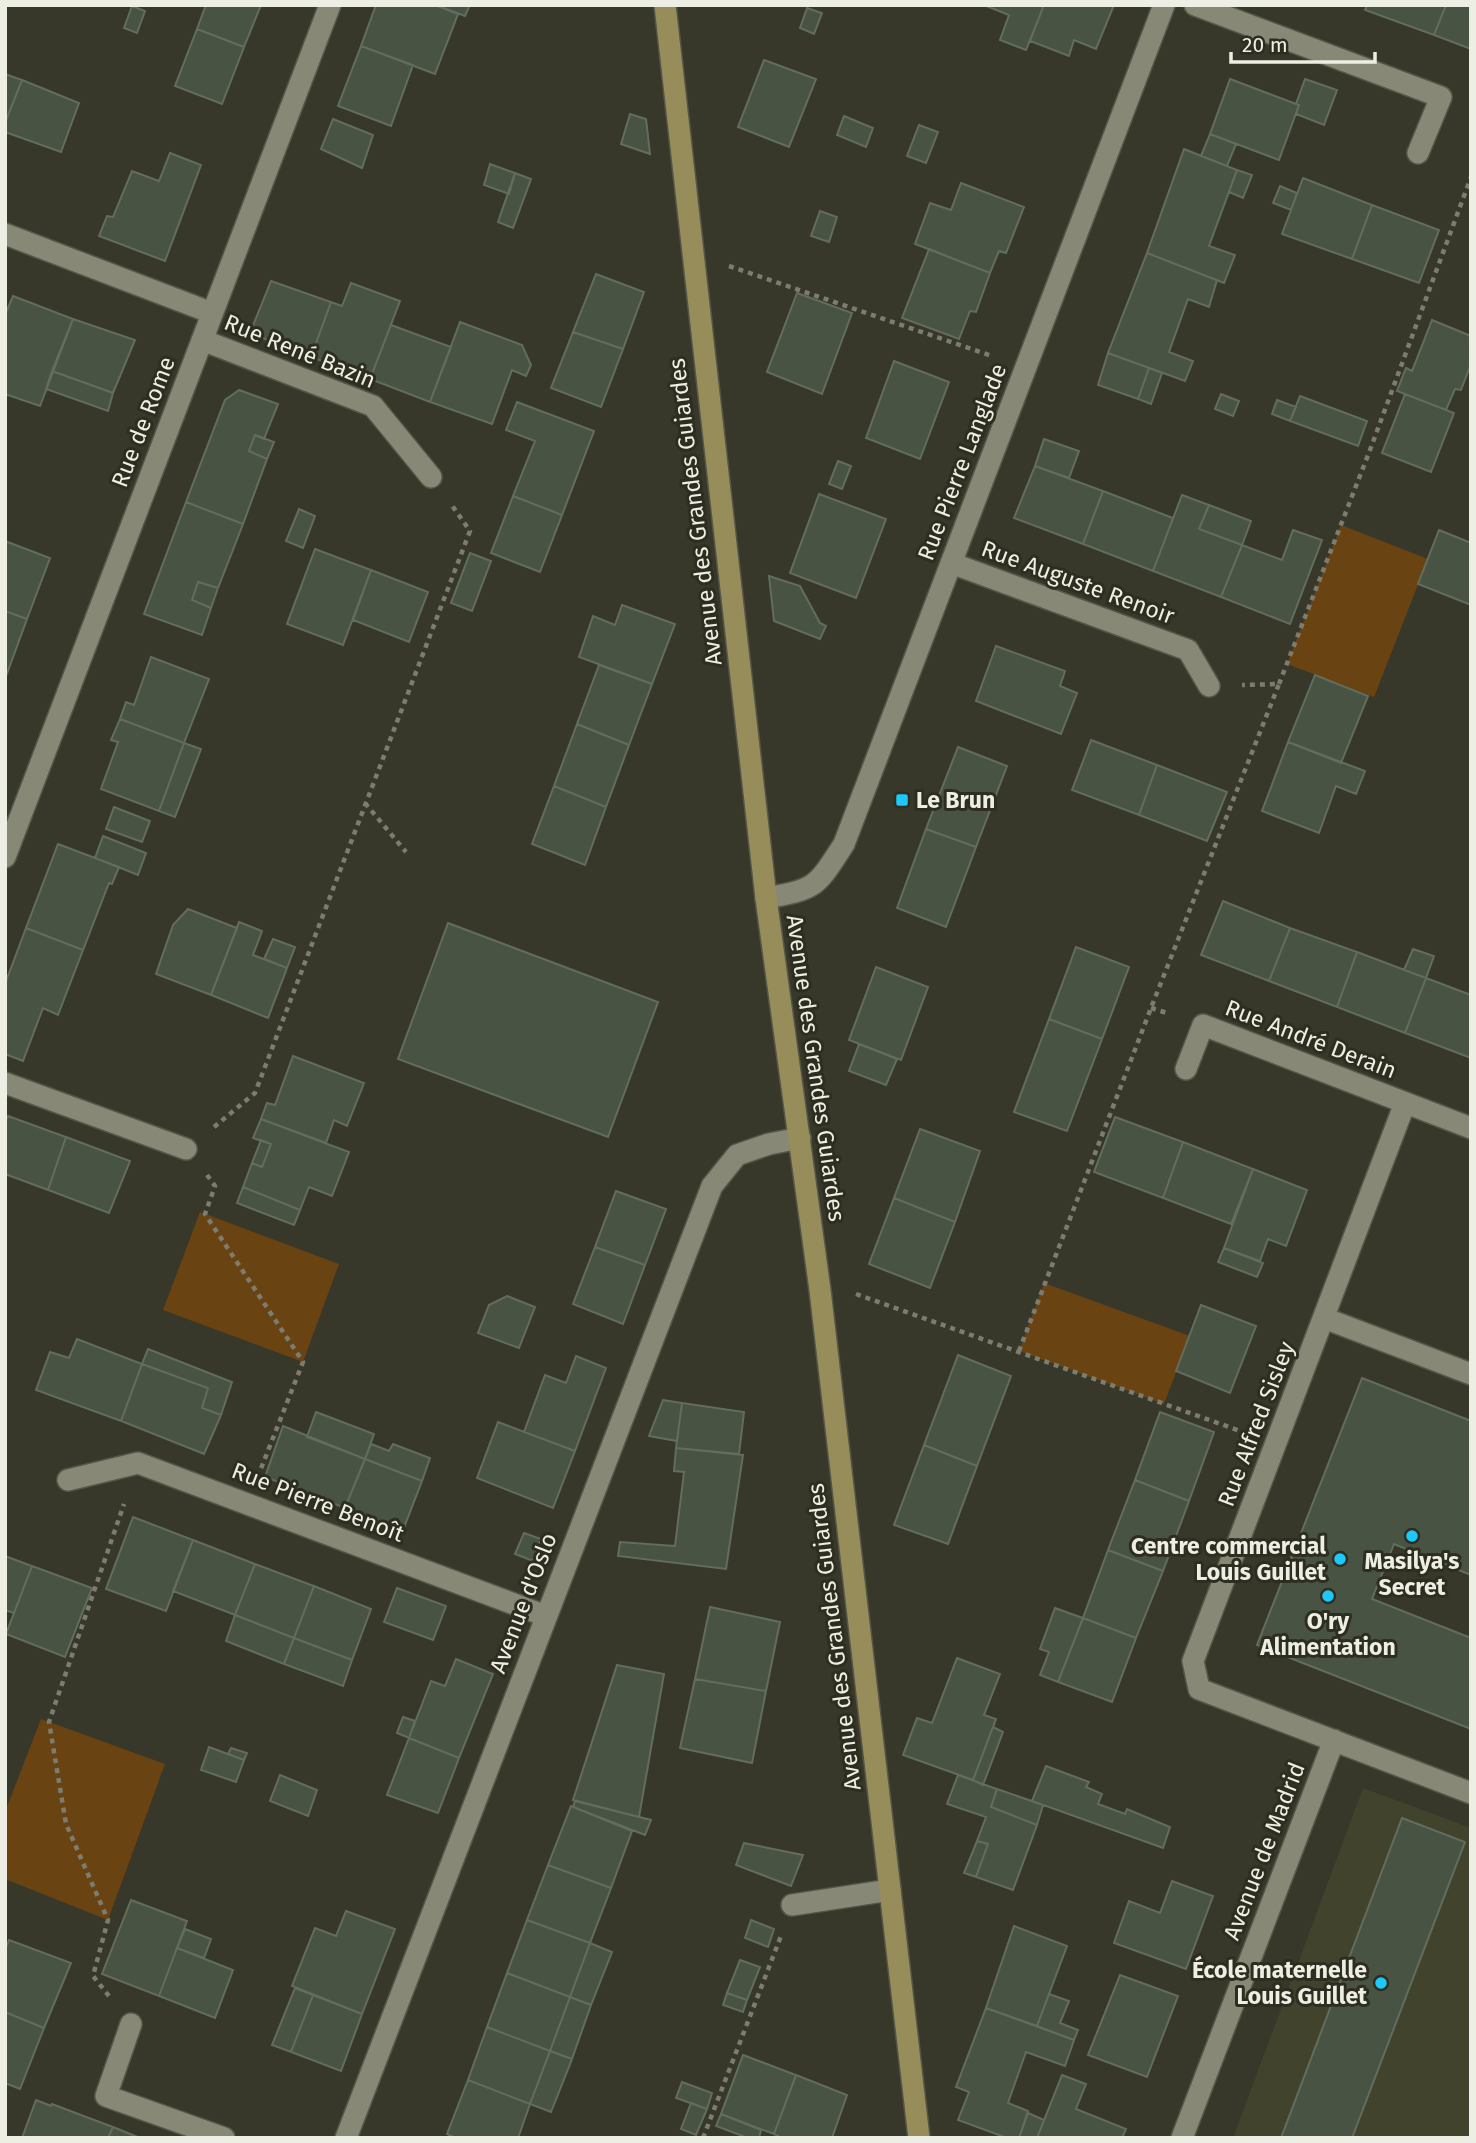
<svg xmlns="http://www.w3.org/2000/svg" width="1476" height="2143" font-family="'Fira Sans',sans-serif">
<rect width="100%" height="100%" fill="#373829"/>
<!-- built -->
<path fill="#41432c" d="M1363 1788 1471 1828V2138H1233Z"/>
<!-- green -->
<path fill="#6a4313" d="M1341 525 1428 559 1374 697 1287 664Z
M200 1212 339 1264 303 1362 163 1310Z
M1044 1283 1190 1336 1164 1404 1019 1351Z
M41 1719 165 1764 108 1920 5 1879V1812Z"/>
<!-- building -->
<path fill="#495344" stroke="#636d5d" stroke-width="2" d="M206 5H261L244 47 197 29Z
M376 5H435L458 14 435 74 361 46Z
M435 5H470L465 16Z
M984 5H1044L1026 50 1000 40 1009 15Z
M1044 5H1114L1096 49 1074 40 1069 56 1030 41Z
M1367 5H1446L1434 35 1365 10Z
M1446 5H1471V49L1434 35Z
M132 6 145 11 137 33 124 28Z
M807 8 822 13 814 34 800 28Z
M197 29 244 47 222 104 175 86Z
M361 46 413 65 391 126 338 106Z
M764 60 816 79 789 147 738 127Z
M5 74 22 80 5 123Z
M1230 79 1299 105 1279 160 1210 134Z
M1305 79 1337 90 1324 125 1296 114 1299 105 1296 104Z
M22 80 79 103 61 152 5 132V123Z
M630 114 646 119 650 154 621 144Z
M844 116 873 128 866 147 837 135Z
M333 119 373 135 362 168 321 149Z
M919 125 938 132 926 163 907 156Z
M1210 134 1236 144 1227 166 1201 156Z
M1184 149 1237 170 1209 246 1235 255 1224 283 1147 253Z
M170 153 201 165 165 261 99 236 107 216 113 217 132 171 159 181Z
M490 164 515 173 509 194 484 185Z
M1237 170 1252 175 1243 198 1229 192Z
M515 173 531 179 513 228 498 222Z
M1303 178 1372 205 1352 259 1282 234Z
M961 183 1024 207 1006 253 999 251 990 273 915 244 930 203 951 210Z
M1280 186 1297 193 1291 210 1273 203Z
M1372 205 1439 230 1419 283 1352 259Z
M820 211 837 217 829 242 811 236Z
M929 249 990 273 976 312 970 311 959 339 902 318Z
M1147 253 1217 280 1209 307 1188 299 1169 352 1193 361 1185 381 1108 353Z
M596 274 644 292 623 349 573 332Z
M271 281 331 302 311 357 250 333Z
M351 283 400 301 370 379 311 357 331 302 342 306Z
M797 293 852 313 822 394 767 372Z
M13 296 73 319 40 406 5 394V315Z
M73 319 135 340 113 393 52 371Z
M1432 320 1471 336V364L1461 390 1455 389 1446 410 1397 391 1406 368 1412 371Z
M460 322 522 345 531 365 526 376 512 370 492 424 430 402Z
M391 325 451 347 430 402 370 379Z
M573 332 623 349 601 407 551 388Z
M1108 353 1149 368 1138 399 1098 385Z
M894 361 949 382 920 459 866 438Z
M1149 368 1162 373 1151 404 1138 399Z
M52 371 113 393 108 411 46 389Z
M239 390 278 404 264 439 255 435 249 451 267 459 243 524 186 502 225 400Z
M1221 394 1239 401 1233 416 1215 409Z
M1405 394 1454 413 1431 472 1382 453Z
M1300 396 1367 421 1358 446 1290 421Z
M1277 400 1296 407 1290 421 1272 414Z
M517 402 594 431 562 515 513 496 535 441 506 430Z
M255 435 274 442 267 459 249 451Z
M1044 439 1079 451 1069 478 1035 466Z
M838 461 851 466 842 489 829 484Z
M1035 466 1103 491 1083 544 1014 518Z
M1103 491 1173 518 1153 571 1083 544Z
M819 494 886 519 856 598 790 573Z
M1182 495 1209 505 1199 529 1242 545 1221 597 1153 571Z
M513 496 562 515 540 572 491 553Z
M186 502 243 524 218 588 198 582 192 600 211 608 202 635 144 614Z
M1209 505 1251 521 1242 545 1199 529Z
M299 509 315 516 303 548 286 541Z
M1293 530 1322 540 1290 624 1221 597 1242 545 1282 560Z
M1439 530 1471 543V605L1418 584Z
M5 541 50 558 27 619 5 611Z
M315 549 371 570 343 645 287 624Z
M470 553 491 561 472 611 451 603Z
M371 570 428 592 409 642 353 620Z
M769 576 800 586 820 623 826 626 820 639 774 621Z
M198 582 218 588 211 608 192 600Z
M622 605 675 624 652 684 579 657 593 616 615 625Z
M5 611 27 619 5 679Z
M996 646 1065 671 1060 686 1077 693 1061 734 976 701Z
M151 657 209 679 184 743 120 719 126 702 134 705Z
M599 665 652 684 629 745 577 724Z
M1315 675 1368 696 1341 763 1288 742Z
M120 719 184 743 159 811 101 789 118 742 111 740Z
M577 724 629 745 606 807 554 786Z
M1091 740 1157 765 1139 815 1072 790Z
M1288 742 1365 771 1356 794 1336 786 1319 833 1262 811Z
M184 743 201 749 175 817 159 811Z
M958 747 1007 766 976 847 926 829Z
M1157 765 1227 792 1207 841 1139 815Z
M554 786 606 807 585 865 532 844Z
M114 807 150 821 142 842 106 829Z
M926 829 976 847 946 927 897 908Z
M103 836 146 853 138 875 95 858Z
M58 844 119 867 112 884 109 883 83 950 26 928Z
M1223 901 1290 928 1269 981 1201 955Z
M188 909 237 928 211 995 156 974 173 925Z
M239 922 262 931 253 955 287 968 268 1018 211 995Z
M448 923 658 1002 608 1137 398 1059Z
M26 928 83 950 58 1015 43 1008 23 1061 5 1054V984Z
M1290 928 1357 952 1337 1007 1269 981Z
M273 939 295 947 287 968 264 959Z
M1076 947 1129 967 1102 1039 1049 1019Z
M1413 949 1434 956 1426 978 1404 970Z
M1357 952 1426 978 1405 1033 1337 1007Z
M876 967 928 987 901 1060 849 1040Z
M1426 978 1471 995V1058L1405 1033Z
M1049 1019 1102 1039 1067 1131 1014 1112Z
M859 1044 897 1059 886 1085 849 1071Z
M293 1056 364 1083 347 1126 334 1120 326 1143 261 1119 267 1103 275 1105Z
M8 1116 66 1137 48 1190 5 1174V1122Z
M1115 1117 1183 1142 1163 1198 1094 1172Z
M261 1119 349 1152 332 1196 309 1187 300 1210 243 1187 252 1163 262 1167 271 1144 253 1138Z
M920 1129 980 1151 955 1222 894 1198Z
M66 1137 130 1161 109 1213 48 1190Z
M261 1140 271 1144 262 1167 252 1163Z
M1183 1142 1253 1169 1231 1224 1163 1198Z
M1253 1169 1307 1190 1286 1246 1268 1239 1260 1261 1224 1248Z
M243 1187 300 1210 294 1225 237 1203Z
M616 1191 666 1209 645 1265 595 1247Z
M894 1198 955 1222 930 1288 869 1264Z
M595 1247 645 1265 623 1324 573 1304Z
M1224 1248 1263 1263 1257 1277 1218 1262Z
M507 1296 535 1307 519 1348 478 1333 489 1305Z
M1201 1305 1256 1326 1230 1393 1176 1371Z
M77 1339 142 1364 121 1421 36 1390 50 1352 69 1358Z
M148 1349 232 1382 221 1415 202 1408 208 1388 142 1364Z
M958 1355 1011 1376 977 1466 924 1445Z
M576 1356 606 1368 575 1451 524 1432 545 1375 566 1383Z
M142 1364 208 1388 202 1408 221 1415 204 1454 121 1421Z
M1362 1378 1471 1421V1575L1394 1544 1372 1599 1471 1638V1729L1257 1645Z
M663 1400 682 1403 677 1441 649 1436Z
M682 1403 744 1412 739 1454 676 1448Z
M316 1412 374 1434 365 1459 307 1437Z
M1160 1412 1214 1432 1189 1501 1135 1480Z
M498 1422 575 1451 553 1508 477 1478Z
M283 1426 365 1459 345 1508 265 1477Z
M371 1444 389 1451 393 1444 430 1458 422 1481 365 1459Z
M924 1445 977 1466 948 1544 894 1525Z
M676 1448 743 1455 726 1569 618 1556 620 1542 675 1546 684 1472 674 1471Z
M365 1459 422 1481 403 1530 345 1508Z
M1135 1480 1189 1501 1163 1571 1108 1550Z
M133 1517 193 1540 166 1611 106 1589Z
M524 1533 541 1539 533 1561 515 1554Z
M193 1540 255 1564 235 1615 173 1591Z
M1108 1550 1163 1571 1136 1638 1083 1618Z
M5 1556 32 1566 14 1613 5 1610Z
M255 1564 314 1586 294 1638 235 1615Z
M32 1566 92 1588 65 1657 6 1634Z
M314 1586 371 1609 352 1660 294 1638Z
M397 1588 446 1606 433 1640 384 1622Z
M710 1607 780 1622 766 1691 695 1679Z
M1055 1608 1083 1618 1058 1682 1040 1675 1049 1652 1040 1649Z
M235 1615 294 1638 284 1664 226 1641Z
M1083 1618 1136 1638 1112 1702 1058 1682Z
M294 1638 352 1660 343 1686 284 1664Z
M957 1658 1000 1674 984 1715 996 1719 973 1780 903 1755 917 1718 932 1723Z
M456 1659 493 1674 459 1758 409 1738 431 1681 445 1686Z
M617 1665 664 1674 639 1817 573 1800Z
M695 1679 766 1691 752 1763 680 1748Z
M403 1717 415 1721 409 1738 397 1733Z
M993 1727 1003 1732 983 1785 973 1780Z
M409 1738 459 1758 438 1813 387 1795Z
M209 1747 244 1760 236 1782 201 1770Z
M231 1748 247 1753 244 1760 228 1754Z
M1046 1766 1089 1782 1086 1787 1102 1794 1098 1804 1125 1814 1127 1809 1170 1827 1163 1848 1032 1801Z
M280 1775 317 1790 308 1816 270 1801Z
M958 1775 997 1789 991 1807 1037 1825 1013 1890 976 1877 988 1844 977 1841 986 1817 947 1804Z
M997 1789 1043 1805 1037 1825 991 1807Z
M575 1801 651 1820 645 1835 573 1807Z
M571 1806 632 1831 611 1888 548 1865Z
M1402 1818 1465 1842 1352 2138H1281Z
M977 1841 988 1844 976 1877 964 1873Z
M744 1843 803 1855 791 1886 736 1865Z
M548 1865 611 1888 590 1943 527 1920Z
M1172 1881 1213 1896 1186 1969 1114 1943 1129 1901 1160 1913Z
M131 1900 187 1921 159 1996 102 1974Z
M346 1911 395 1929 362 2014 292 1986 315 1928 336 1936Z
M527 1920 590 1943 570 1997 507 1973Z
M751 1920 774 1929 768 1947 745 1938Z
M1014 1926 1067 1946 1037 2026 986 2008Z
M185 1929 211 1939 204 1958 177 1948Z
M9 1940 71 1963 44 2028 5 2012V1950Z
M590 1943 612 1952 591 2005 570 1997Z
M177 1948 233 1970 215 2018 159 1996Z
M740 1960 760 1967 747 2000 727 1993Z
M507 1973 570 1997 550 2051 487 2027Z
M1120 1975 1178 1996 1147 2077 1088 2055Z
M295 1988 313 1995 291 2052 272 2045Z
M727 1993 747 2000 743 2012 723 2005Z
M1049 1994 1069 2001 1060 2023 1078 2030 1074 2040 1037 2026Z
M313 1995 362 2014 341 2071 291 2052Z
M570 1997 591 2005 572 2059 550 2051Z
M986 2008 1074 2040 1065 2066 1026 2052 1008 2103 1028 2111 1019 2138H1007L958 2120 969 2092 956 2087Z
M5 2012 44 2028 20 2089 5 2083Z
M487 2027 550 2051 530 2104 468 2080Z
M550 2051 572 2059 551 2112 530 2104Z
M743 2055 796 2075 774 2134 721 2114Z
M796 2075 847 2095 832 2138H782L774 2134Z
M1062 2075 1086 2084 1076 2109 1126 2129 1122 2138H1037Z
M468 2080 530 2104 518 2138H456L447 2134Z
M682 2082 712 2093 707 2109 676 2098Z
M36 2100 51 2106 52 2104 113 2127 108 2138H22Z
M691 2103 707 2109 696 2135 681 2129Z
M1028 2113 1044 2120 1037 2138H1019Z
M721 2114 761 2130 759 2138H748L716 2126Z
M113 2127 140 2138H108Z"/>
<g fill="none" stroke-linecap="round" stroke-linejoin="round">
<!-- lane casing -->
<g stroke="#545648" stroke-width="24">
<path id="lane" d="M792 1905 890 1890"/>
</g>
<!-- street casing -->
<g stroke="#545648" stroke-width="24">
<path id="street" d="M1195 5 1441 97 1418 153
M5 234 212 313
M202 340 373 406 431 477
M951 563 1188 650 1209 686
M5 857 330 5
M766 898C817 889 816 887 844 844L1164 5
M1186 1069 1203 1025 1471 1128
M5 1083 186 1149
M1405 1103 1193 1661 1199 1689 1471 1793
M1324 1318 1471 1374
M68 1480 138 1463 546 1616
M131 2024 106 2096 224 2138
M346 2138 712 1186 737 1155 769 1144 800 1138
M1182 2138 1334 1740"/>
</g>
<!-- secondary casing -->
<g stroke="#545648" stroke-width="24">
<path id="secondary" d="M665 5 766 898 820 1290 919 2138"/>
</g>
<!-- path -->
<path stroke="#7c7d70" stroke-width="4.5" stroke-dasharray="5 5" stroke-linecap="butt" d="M729 266 992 356
M1279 684 1370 450 1471 177
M365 803 406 852
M1151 1008 1170 1014
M214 1127 255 1093 470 531 451 504
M207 1175 215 1186 205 1214 303 1362 260 1471
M856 1294 1243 1432
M1019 1351 1151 1008 1279 684 1242 685
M109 1996 93 1976 108 1920 66 1824 49 1722 124 1504
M703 2138 781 1936"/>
<!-- lane -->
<use href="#lane" stroke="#878976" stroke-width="21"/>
<!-- street -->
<use href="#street" stroke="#878976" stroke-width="21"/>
<!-- secondary -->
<use href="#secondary" stroke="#978d5b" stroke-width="21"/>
</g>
<!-- markers -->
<g fill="#1bc9fc" stroke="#2d2e1f" stroke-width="2.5">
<rect x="895" y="793" width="14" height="14" rx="3.5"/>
<circle cx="1412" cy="1536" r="7"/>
<circle cx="1340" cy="1559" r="7"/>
<circle cx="1328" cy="1596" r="7"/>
<circle cx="1381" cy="1983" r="7"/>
</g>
<g text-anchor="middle" stroke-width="6" stroke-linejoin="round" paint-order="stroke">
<!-- street labels -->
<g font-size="23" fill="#edeee4" stroke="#2d2e1f">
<text transform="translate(300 351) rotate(22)" y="8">Rue René Bazin</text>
<text transform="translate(143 422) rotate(-69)" y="8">Rue de Rome</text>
<text transform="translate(962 462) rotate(-69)" y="8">Rue Pierre Langlade</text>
<text transform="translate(695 512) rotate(-97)" y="8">Avenue des Grandes Guiardes</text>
<text transform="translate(1078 582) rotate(20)" y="8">Rue Auguste Renoir</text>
<text transform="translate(1311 1039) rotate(21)" y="8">Rue André Derain</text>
<text transform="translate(816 1068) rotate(82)" y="8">Avenue des Grandes Guiardes</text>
<text transform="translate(1256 1424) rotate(-69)" y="8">Rue Alfred Sisley</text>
<text transform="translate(318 1502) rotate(21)" y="8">Rue Pierre Benoît</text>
<text transform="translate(523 1603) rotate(-69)" y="8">Avenue d'Oslo</text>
<text transform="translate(834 1637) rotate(-97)" y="8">Avenue des Grandes Guiardes</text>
<text transform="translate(1264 1851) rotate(-69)" y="8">Avenue de Madrid</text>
</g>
<!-- poi labels -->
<g font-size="23" font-weight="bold" fill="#edeee4" stroke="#2d2e1f" text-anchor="end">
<text x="916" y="808" text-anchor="start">Le Brun</text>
<text x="1326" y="1554">Centre commercial<tspan x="1326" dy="26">Louis Guillet</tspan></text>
<text x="1412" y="1569" text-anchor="middle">Masilya's<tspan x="1412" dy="26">Secret</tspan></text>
<text x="1328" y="1629" text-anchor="middle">O'ry<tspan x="1328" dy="26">Alimentation</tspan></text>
<text x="1367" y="1978">École maternelle<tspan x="1367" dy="26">Louis Guillet</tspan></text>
</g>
</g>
<!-- border -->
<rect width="1476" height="2143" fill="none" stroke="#edeee4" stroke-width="14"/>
<!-- scale -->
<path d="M1231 52v10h144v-10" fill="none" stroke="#edeee4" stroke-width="3.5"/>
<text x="1242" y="52" font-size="21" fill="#edeee4" stroke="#2d2e1f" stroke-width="5" paint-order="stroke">20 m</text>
</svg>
